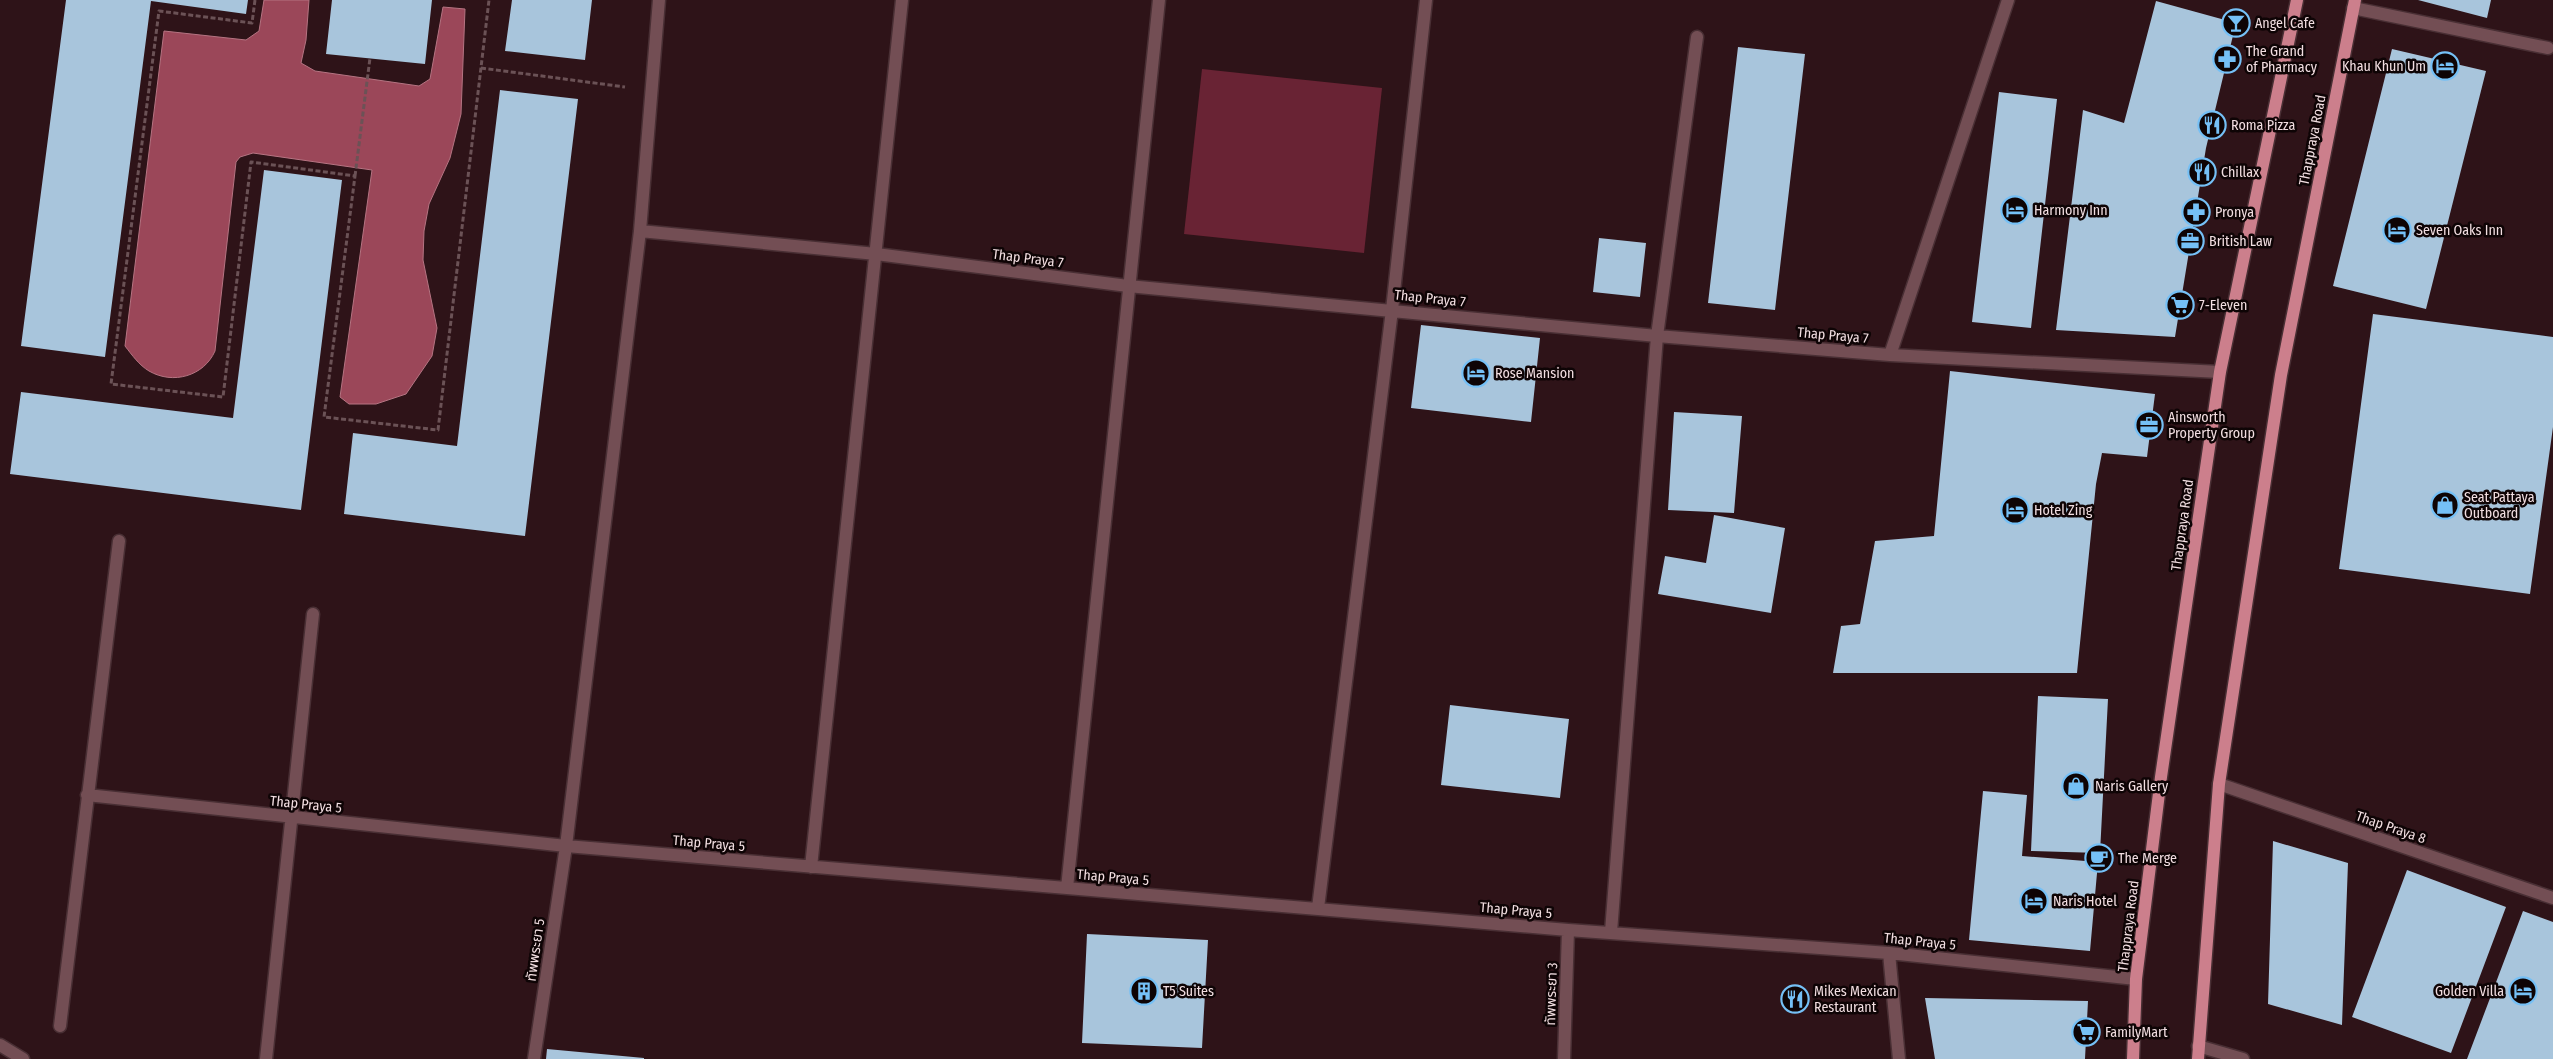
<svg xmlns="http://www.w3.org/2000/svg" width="2553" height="1059" font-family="'Fira Sans Condensed','Noto Sans Thai',sans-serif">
<rect width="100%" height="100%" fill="#2e1318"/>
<!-- green -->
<path fill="#692334" d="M1202 69 1382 88 1364 253 1184 234Z"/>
<!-- water -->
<path fill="#9b4759" stroke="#b57482" d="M264 0H309L306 40 301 63 315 71 419 86 430 79 443 7 465 9 461 114 450 158 429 204 424 231 423 260 437 328 432 356 406 394 376 404H349L340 397 372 170 253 153 240 157 236 162 215 351C204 376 173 385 149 371 139 365 132 355 125 346L164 31 246 40 259 31Z"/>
<!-- building -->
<path fill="#a8c5dc" d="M66 0H248L246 14 151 1 105 357 21 346Z
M332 0H432L425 64 326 54Z
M512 0H592L585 60 505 51Z
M2418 0H2491L2487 18Z
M2156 1 2236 23 2206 148 2175 337 2056 330 2083 110 2124 123Z
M1738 47 1805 54 1775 310 1708 303Z
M2392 49 2486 71 2426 309 2333 286Z
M500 90 578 99 525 536 344 514 353 433 457 446Z
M1999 92 2057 99 2031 328 1972 322Z
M264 170 342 180 301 510 10 474 21 392 233 418Z
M1599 238 1646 243 1640 297 1593 292Z
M2373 314 2553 337V427L2530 594 2339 569Z
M1421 325 1540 338 1531 422 1411 408Z
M1950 371 2155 394 2147 457 2102 453 2096 484 2077 673H1833L1841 626 1860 624 1875 541 1934 536Z
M1674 412 1742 416 1734 513 1668 510Z
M1714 515 1785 528 1771 613 1658 594 1665 556 1706 563Z
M2038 696 2108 699 2100 853 2031 851Z
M1450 705 1569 719 1560 798 1441 785Z
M1983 791 2027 795 2022 856 2098 862 2090 951 1969 940Z
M2273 841 2348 863 2342 1025 2268 1004Z
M2407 870 2506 907 2451 1053 2352 1017Z
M2523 911 2553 922V1059H2467Z
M1087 934 1208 940 1202 1048 1082 1043Z
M1925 998 2088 1001 2085 1059H1935Z
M547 1049 644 1058V1059H546Z"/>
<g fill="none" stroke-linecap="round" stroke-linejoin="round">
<!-- minor casing -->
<g stroke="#492f34" stroke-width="15">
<path id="minor" d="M2353 8 2548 48
M640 231 876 254 1128 286 1657 336 1890 355 2220 372
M1890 355 2008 0
M2219 784 2553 898
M87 795 566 846 1568 930 1889 953 2136 979
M811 867 902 0
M1067 888 1159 0
M1318 908 1392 310 1426 0
M1611 932 1657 336 1697 37
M1889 953 1899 1059
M60 1026 119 541
M0 1045 23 1059
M2198 1046 2243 1059
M266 1059 313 614
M534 1059 566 846 640 231 659 0
M1564 1059 1568 930"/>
</g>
<!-- major casing -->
<g stroke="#492f34" stroke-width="15">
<path id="major" d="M2133 1059 2136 979 2161 777 2220 372 2297 0
M2198 1059 2219 784 2281 375 2355 0"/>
</g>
<!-- path -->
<path stroke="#6b5256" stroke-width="3" stroke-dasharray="5 2.5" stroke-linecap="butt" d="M255 0 252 23 159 11 111 384 223 397 251 162 355 176 324 417 438 430 489 0
M481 68 625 87
M355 176 370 58"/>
<!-- minor -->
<use href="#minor" stroke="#734e54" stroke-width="12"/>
<!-- major -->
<use href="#major" stroke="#cc7f8c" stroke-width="12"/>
</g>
<!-- icons -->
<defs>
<g id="bar-ring" transform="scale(1.4375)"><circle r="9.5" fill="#0e0405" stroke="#75c0f6" stroke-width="1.5"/><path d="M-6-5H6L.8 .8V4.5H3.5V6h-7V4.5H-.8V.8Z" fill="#75c0f6"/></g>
<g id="pharmacy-ring" transform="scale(1.4375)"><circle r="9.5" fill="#0e0405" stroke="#75c0f6" stroke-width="1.5"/><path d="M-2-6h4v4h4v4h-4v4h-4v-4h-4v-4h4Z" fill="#75c0f6"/></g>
<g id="hotel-ring" transform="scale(1.4375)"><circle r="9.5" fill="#0e0405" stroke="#75c0f6" stroke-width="1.5"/><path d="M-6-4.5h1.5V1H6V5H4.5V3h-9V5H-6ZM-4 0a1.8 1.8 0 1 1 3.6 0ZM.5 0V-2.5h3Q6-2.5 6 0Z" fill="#75c0f6"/></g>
<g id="restaurant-ring" transform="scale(1.4375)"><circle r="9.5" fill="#0e0405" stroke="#75c0f6" stroke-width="1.5"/><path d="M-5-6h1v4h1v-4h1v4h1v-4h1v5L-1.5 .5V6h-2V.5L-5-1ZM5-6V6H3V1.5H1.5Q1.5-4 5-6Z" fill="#75c0f6"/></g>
<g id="office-ring" transform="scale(1.4375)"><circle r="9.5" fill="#0e0405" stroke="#75c0f6" stroke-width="1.5"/><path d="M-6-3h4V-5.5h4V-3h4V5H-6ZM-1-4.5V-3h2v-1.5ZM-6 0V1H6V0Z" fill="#75c0f6"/></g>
<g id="supermarket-ring" transform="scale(1.4375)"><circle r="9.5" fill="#0e0405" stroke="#75c0f6" stroke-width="1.5"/><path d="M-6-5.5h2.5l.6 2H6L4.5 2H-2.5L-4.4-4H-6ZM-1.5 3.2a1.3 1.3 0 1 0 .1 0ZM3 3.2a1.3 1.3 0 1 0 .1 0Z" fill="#75c0f6"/></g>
<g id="shop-ring" transform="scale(1.4375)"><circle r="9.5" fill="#0e0405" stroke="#75c0f6" stroke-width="1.5"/><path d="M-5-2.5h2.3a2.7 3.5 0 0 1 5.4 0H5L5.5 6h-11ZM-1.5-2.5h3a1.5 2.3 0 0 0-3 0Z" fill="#75c0f6"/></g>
<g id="cafe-ring" transform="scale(1.4375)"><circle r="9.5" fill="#0e0405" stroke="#75c0f6" stroke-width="1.5"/><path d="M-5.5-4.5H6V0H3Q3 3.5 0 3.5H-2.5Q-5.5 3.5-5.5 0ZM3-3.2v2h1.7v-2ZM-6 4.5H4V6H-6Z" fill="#75c0f6"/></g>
<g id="building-ring" transform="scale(1.4375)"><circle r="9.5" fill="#0e0405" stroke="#75c0f6" stroke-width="1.5"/><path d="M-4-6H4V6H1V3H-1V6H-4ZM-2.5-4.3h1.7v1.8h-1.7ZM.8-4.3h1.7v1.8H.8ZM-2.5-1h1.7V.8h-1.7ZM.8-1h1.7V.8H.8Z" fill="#75c0f6"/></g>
</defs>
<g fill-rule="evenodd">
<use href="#bar-ring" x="2236" y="23"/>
<use href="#pharmacy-ring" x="2227" y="59"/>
<use href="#hotel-ring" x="2445" y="66"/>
<use href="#restaurant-ring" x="2212" y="125"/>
<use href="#restaurant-ring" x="2202" y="172"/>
<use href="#hotel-ring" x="2015" y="210"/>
<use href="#pharmacy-ring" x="2196" y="212"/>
<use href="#hotel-ring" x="2397" y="230"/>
<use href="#office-ring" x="2190" y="241"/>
<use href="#supermarket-ring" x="2180" y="305"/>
<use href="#hotel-ring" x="1476" y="373"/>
<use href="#office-ring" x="2149" y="425"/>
<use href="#shop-ring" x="2445" y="505"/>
<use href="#hotel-ring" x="2015" y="510"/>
<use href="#shop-ring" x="2076" y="786"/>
<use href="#cafe-ring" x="2099" y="858"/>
<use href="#hotel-ring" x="2034" y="901"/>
<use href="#building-ring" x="1144" y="991"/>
<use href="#hotel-ring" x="2523" y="991"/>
<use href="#restaurant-ring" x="1795" y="999"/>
<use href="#supermarket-ring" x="2086" y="1032"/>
</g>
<g text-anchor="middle" stroke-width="5" stroke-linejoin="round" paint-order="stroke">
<!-- poi labels -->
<g font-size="14" fill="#f2dee1" stroke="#0e0405" text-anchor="start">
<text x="2255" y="28">Angel Cafe</text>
<text x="2246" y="56">The Grand<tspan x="2246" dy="16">of Pharmacy</tspan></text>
<text x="2426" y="71" text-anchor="end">Khau Khun Um</text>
<text x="2231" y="130">Roma Pizza</text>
<text x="2221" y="177">Chillax</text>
<text x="2034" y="215">Harmony Inn</text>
<text x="2215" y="217">Pronya</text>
<text x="2416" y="235">Seven Oaks Inn</text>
<text x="2209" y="246">British Law</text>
<text x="2199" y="310">7-Eleven</text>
<text x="1495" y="378">Rose Mansion</text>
<text x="2168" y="422">Ainsworth<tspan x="2168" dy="16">Property Group</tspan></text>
<text x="2464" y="502">Seat Pattaya<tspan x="2464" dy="16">Outboard</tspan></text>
<text x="2034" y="515">Hotel Zing</text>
<text x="2095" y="791">Naris Gallery</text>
<text x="2118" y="863">The Merge</text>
<text x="2053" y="906">Naris Hotel</text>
<text x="1163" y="996">T5 Suites</text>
<text x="1814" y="996">Mikes Mexican<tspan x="1814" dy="16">Restaurant</tspan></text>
<text x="2504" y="996" text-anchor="end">Golden Villa</text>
<text x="2105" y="1037">FamilyMart</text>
</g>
<!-- street labels -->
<g font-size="14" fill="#f2dee1" stroke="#0e0405">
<text transform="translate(2312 140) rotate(-79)" y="5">Thappraya Road</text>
<text transform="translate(1028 258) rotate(7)" y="5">Thap Praya 7</text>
<text transform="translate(1430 298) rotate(6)" y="5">Thap Praya 7</text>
<text transform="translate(1833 335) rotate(5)" y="5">Thap Praya 7</text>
<text transform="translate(2182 525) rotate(-82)" y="5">Thappraya Road</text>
<text transform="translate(306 804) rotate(6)" y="5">Thap Praya 5</text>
<text transform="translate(2391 827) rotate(19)" y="5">Thap Praya 8</text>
<text transform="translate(709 843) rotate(5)" y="5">Thap Praya 5</text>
<text transform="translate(1113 877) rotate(5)" y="5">Thap Praya 5</text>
<text transform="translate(1516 910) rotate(5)" y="5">Thap Praya 5</text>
<text transform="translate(2128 926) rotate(-83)" y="5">Thappraya Road</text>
<text transform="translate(1920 941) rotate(6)" y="5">Thap Praya 5</text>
<text transform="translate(535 950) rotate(-82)" y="5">ทัพพระยา 5</text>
<text transform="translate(1551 994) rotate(-88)" y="5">ทัพพระยา 3</text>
</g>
</g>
</svg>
